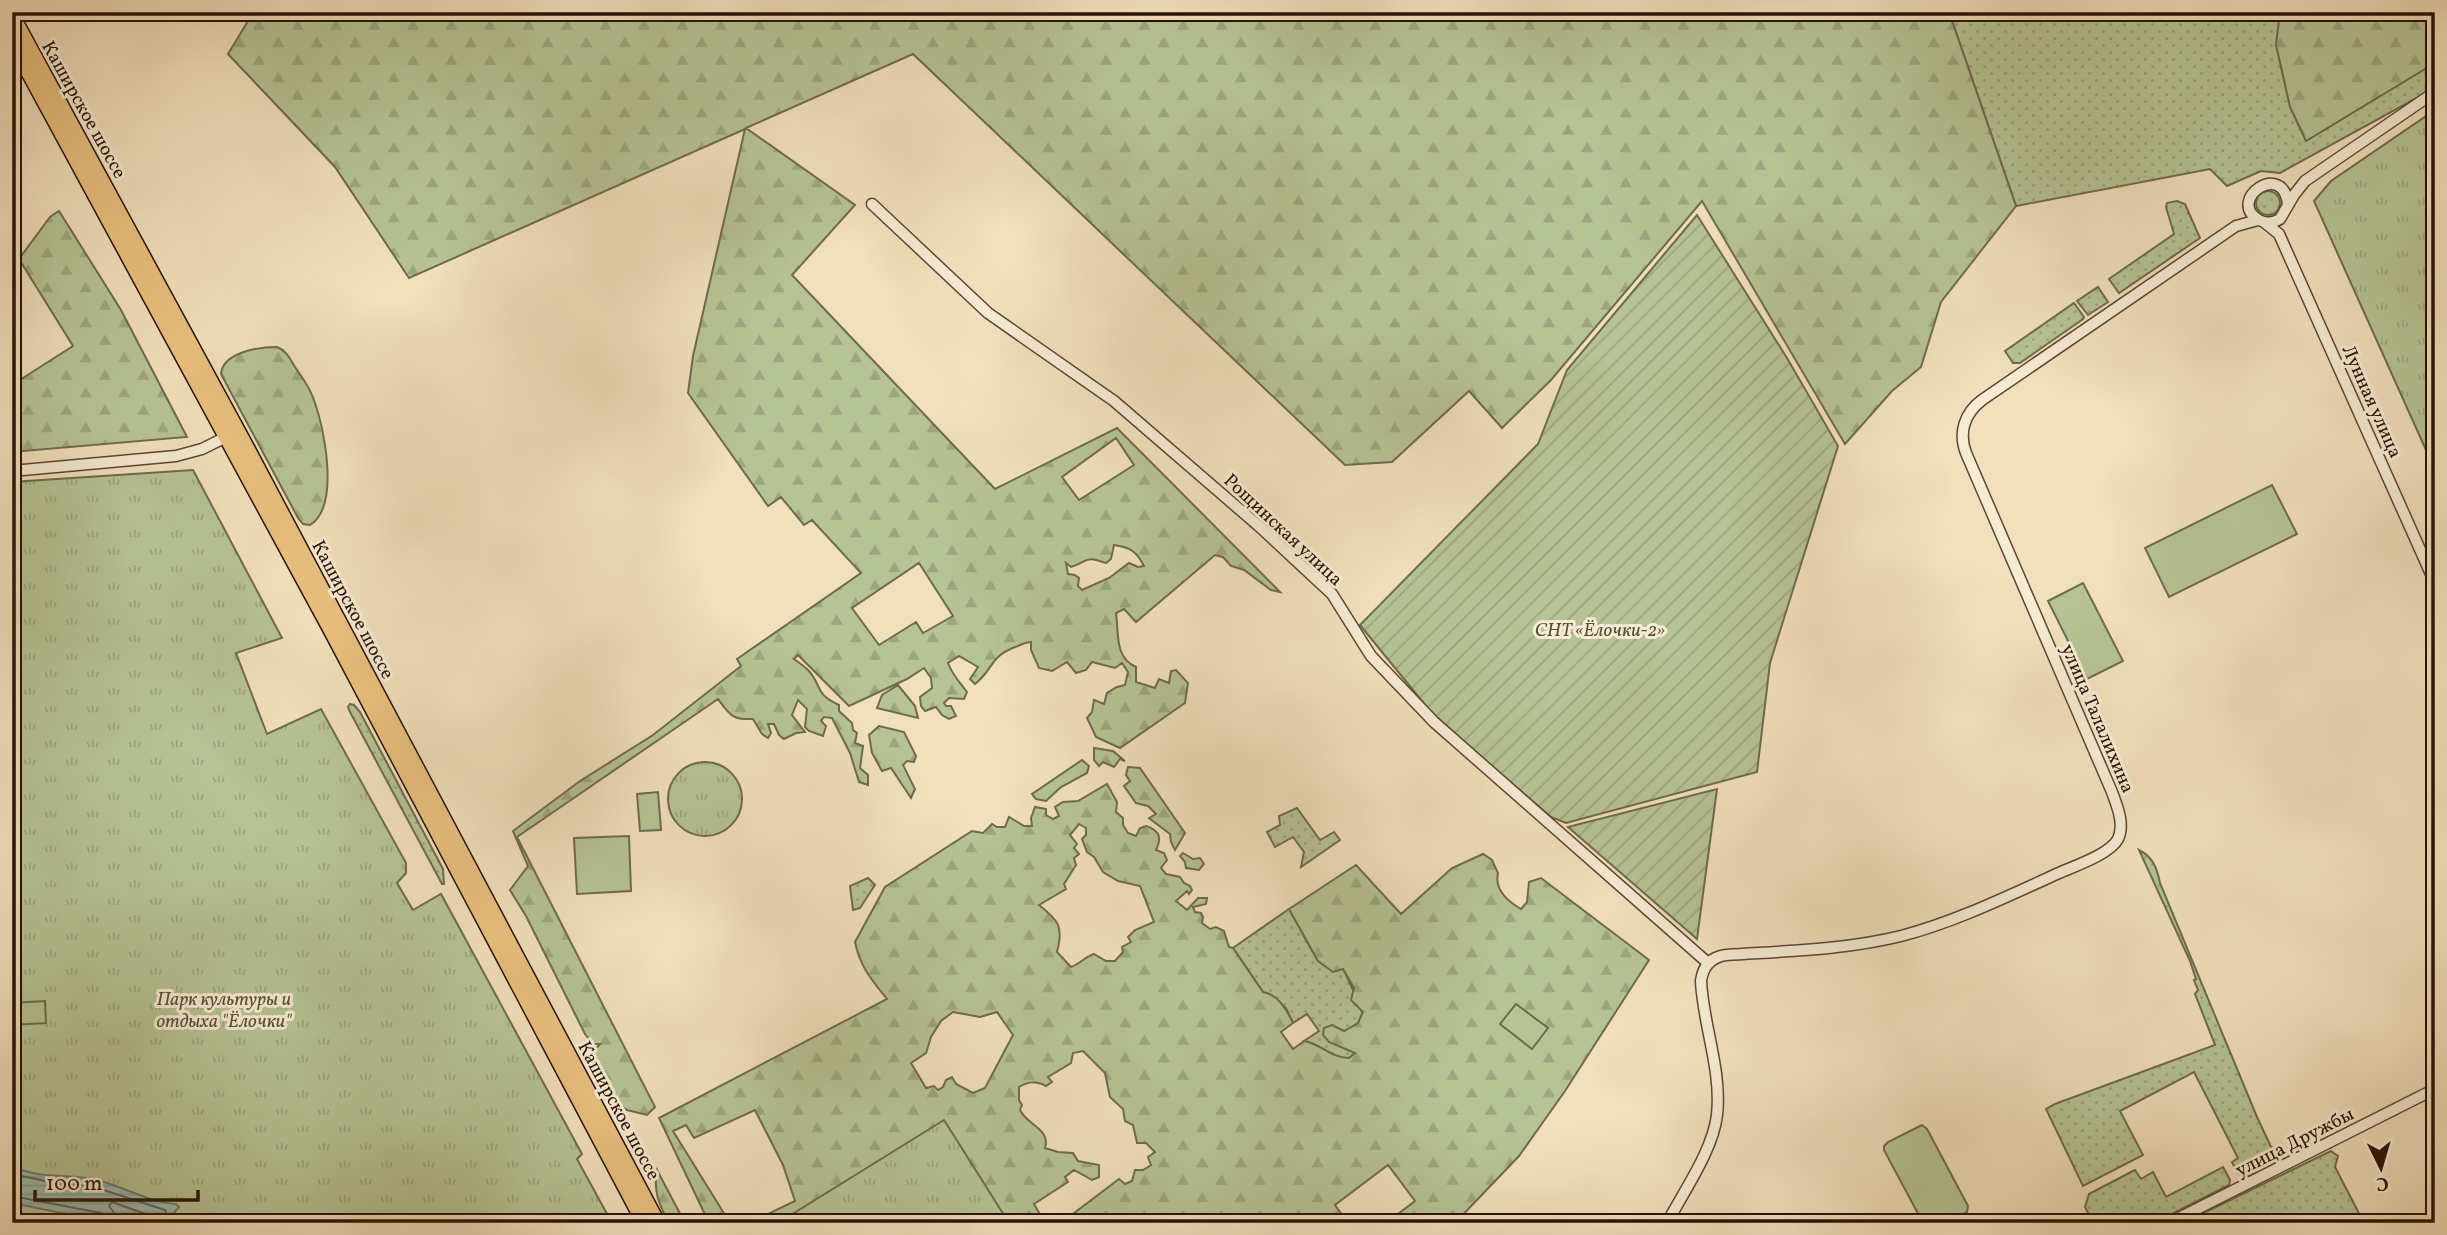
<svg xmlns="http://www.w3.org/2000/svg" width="2447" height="1235" font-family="Vollkorn,serif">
<defs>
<pattern id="grass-dots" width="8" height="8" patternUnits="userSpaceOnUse" patternTransform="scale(1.75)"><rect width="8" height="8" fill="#b6c394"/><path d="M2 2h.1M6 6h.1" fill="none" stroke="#9ca67e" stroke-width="1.8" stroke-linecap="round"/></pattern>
<pattern id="forest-firs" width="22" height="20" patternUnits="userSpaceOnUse" patternTransform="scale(1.75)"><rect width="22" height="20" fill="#b6c394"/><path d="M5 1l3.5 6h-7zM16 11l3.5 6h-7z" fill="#9ca67e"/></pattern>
<pattern id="park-tufts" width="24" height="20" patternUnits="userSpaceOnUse" patternTransform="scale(1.75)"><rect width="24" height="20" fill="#b6c394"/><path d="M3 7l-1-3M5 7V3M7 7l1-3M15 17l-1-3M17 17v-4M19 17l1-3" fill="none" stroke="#9ca67e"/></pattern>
<pattern id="garden-furrows" width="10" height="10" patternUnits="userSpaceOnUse" patternTransform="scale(1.75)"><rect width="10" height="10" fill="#b6c394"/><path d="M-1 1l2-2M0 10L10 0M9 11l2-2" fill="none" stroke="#9ca67e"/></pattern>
<pattern id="water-rules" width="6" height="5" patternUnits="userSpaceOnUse" patternTransform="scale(1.75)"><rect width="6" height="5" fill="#9bbdb1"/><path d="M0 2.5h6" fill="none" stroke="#86a197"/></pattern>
</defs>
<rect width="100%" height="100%" fill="#f1e0bc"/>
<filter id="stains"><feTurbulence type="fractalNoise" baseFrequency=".00286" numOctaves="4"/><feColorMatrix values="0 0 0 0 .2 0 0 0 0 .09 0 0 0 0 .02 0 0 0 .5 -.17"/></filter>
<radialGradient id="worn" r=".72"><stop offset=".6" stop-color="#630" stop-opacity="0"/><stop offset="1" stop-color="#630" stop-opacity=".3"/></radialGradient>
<!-- grass -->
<path fill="url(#grass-dots)" stroke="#6e6a4c" stroke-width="2" d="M1949 12H2435V88L2280 173 2261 171 2227 186 2210 169 2016 206Z
M2256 203a12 12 0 1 1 24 0a12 12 0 1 1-24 0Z
M2177 201 2185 204 2200 238 2119 293 2109 279 2174 234 2166 207 2167 203Z
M2098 287 2108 302 2088 315 2077 301Z
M2074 303 2084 317 2083 319 2020 363H2013L2005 351Z
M350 704 354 705 360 712 443 869 444 884H442L350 712 348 707Z
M1297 808 1320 840 1334 832 1340 840 1301 867 1304 852 1293 837 1275 847 1267 832 1280 825 1279 816Z
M2139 850C2153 857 2157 868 2160 883L2257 1117 2271 1147 2279 1150 2282 1154 2280 1159 2244 1178 2237 1172 2232 1162 2238 1158 2194 1072 2120 1111 2143 1155 2083 1186 2046 1109 2055 1104 2215 1045 2195 994 2198 990 2194 980 2196 979 2190 961Z
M868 878 875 885 860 908 853 910 850 886Z
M1289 909 1318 961 1343 968 1363 1012 1358 1023 1330 1042 1356 1052 1349 1058C1331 1058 1321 1044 1304 1041L1319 1031 1307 1014 1293 1023 1286 1008 1263 992 1233 948Z
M2331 1151 2338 1156 2335 1167 2364 1223H2183Z
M2223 1167 2230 1180 2229 1185 2154 1223H2093L2085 1207 2089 1194 2133 1171 2135 1170 2141 1179 2153 1172 2166 1197Z"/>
<!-- forest -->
<path fill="url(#forest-firs)" stroke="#6e6a4c" stroke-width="2" fill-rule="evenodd" d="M250 12H1949L2016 206 1941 302 1921 367 1892 391 1845 444 1702 201 1551 380 1502 428 1469 391 1392 462 1345 465 913 54 746 128 855 205 792 275 995 489 1117 428 1280 592 1271 590 1244 570 1231 566 1223 557 1215 555 1136 622 1124 609 1116 613C1119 633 1114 657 1136 667V682L1155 688 1159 679 1169 683 1171 671 1176 670 1188 683 1185 703 1120 748 1096 737 1087 718 1092 712 1094 700 1104 704 1107 693 1117 687 1125 685 1128 672 1122 663 1115 668 1092 662 1086 670 1076 673 1067 662 1052 671 1039 668 1031 650V642C1024 642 1022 645 1015 647 988 658 995 668 975 684L970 679 978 667 959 656 948 663C953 676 959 681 967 692L964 699 949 698 944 703 946 706H951L956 716 949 719 942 715 936 707 925 711 921 706 920 697 932 688 931 678 924 668 907 679 849 706 798 655 794 659C798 662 804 666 808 670 823 686 813 693 839 705V711L852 723 853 730 857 733 855 743 863 746 860 768 868 775V785L859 782 850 753 832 718 824 717 821 721 826 726 823 736 809 731 805 727 807 709 798 700 792 715 805 732 796 733 784 739 779 735 774 724H768L771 733 768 738 762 734 753 719C732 720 730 715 718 699L517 837 655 1107 647 1115 627 1110 621 1106 590 1055 600 1044H593L585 1034 526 916 510 890 528 866 513 831 580 781 653 735 741 666 737 659 861 573 812 520 804 525 781 497 768 506 688 393 693 356 745 129 409 278 335 167 228 54 251 16ZM1116 438 1134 465 1079 500 1062 477ZM1114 545C1130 547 1137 552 1144 566L1138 567 1129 563 1109 578 1082 590 1078 586 1079 578 1075 575 1068 574 1066 563 1071 567C1090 561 1084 555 1106 563L1111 559ZM919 563 953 616 923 633 916 622 879 645 852 608Z
M2280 12H2435V63L2306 141 2290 107 2276 45Z
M12 88 19 101 18 122 12 126Z
M59 211 121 310 187 437 12 452V385L73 346 19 259 50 217Z
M277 347C286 350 290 359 295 367 301 376 308 385 312 395 324 424 341 506 310 525L303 524 298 518 221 374C223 352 259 347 277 347Z
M898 685 915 706 918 718 877 708 882 695Z
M879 726 904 732 916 756 914 762 907 761 903 765 915 789 911 798 891 768 882 771 872 753 869 735Z
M1094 748 1113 751 1125 761 1120 759 1114 767 1103 762 1099 766 1094 760Z
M1082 760 1089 766 1087 773 1061 787 1046 801 1036 799 1032 794Z
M1128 767 1140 768 1185 833 1175 850 1171 842 1170 834 1149 818 1156 814 1148 806 1136 803 1124 786 1130 781 1126 775Z
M1107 784 1117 802 1116 812 1123 818V825L1128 833 1136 836 1140 828 1146 826C1160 831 1162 837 1156 850L1164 853 1167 860 1161 868 1166 874 1180 877 1184 883 1190 886 1192 890 1189 894 1187 891 1176 901 1187 910 1198 898H1207L1206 904 1193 907 1195 912 1201 913 1203 917 1202 923 1210 929 1216 927 1224 931 1229 947 1233 948 1263 992C1278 994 1287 1010 1293 1023L1281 1032 1293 1049 1304 1041C1321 1044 1331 1058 1349 1058L1355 1053 1329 1042 1323 1035 1324 1028 1332 1025 1344 1031 1358 1023 1363 1012 1351 1000 1354 988 1343 969 1333 972 1318 961 1289 909 1356 865 1401 914 1452 868 1483 854 1492 860 1498 873C1494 890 1507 901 1521 909L1527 902 1529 882 1541 878 1649 960 1565 1091 1519 1156 1455 1223H1386L1415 1201 1388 1165 1335 1205 1348 1223H1061L1119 1179 1125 1184 1132 1181 1135 1170H1143L1151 1165 1148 1157 1155 1152 1146 1143H1137L1133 1125 1125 1121 1123 1109 1110 1097 1105 1073 1083 1051 1073 1053 1071 1063 1048 1077 1052 1082 1046 1086C1036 1081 1029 1081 1019 1087V1100L1022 1105 1020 1110C1027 1125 1051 1129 1045 1148L1058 1152 1073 1153 1078 1161 1099 1165V1177L1092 1180 1074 1170 1065 1177 1068 1182 1034 1204 1045 1223H749L795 1201 783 1165 755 1110 694 1138 686 1125 673 1131 730 1223H709L659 1118 887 999C872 980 860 967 855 942L885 887 972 831 983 833 992 824 997 827H1005L1009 817 1024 826H1032L1031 818 1035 807 1046 809V815L1053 819 1059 816 1055 807 1063 802 1078 801ZM1079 824 1086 828V835L1082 839 1087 852 1094 857 1103 872 1118 881 1140 886 1154 922 1135 930 1128 937 1131 942 1122 947 1123 952 1115 961H1106L1094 954C1086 956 1080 964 1071 967L1057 952C1064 926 1058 920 1039 905L1066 889 1064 884 1076 865 1074 858 1079 854 1074 848 1077 844 1070 835ZM953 1012 980 1017 997 1012 1013 1035 985 1088 973 1093 956 1084 952 1077 946 1080 943 1087 938 1090 934 1086 926 1088 911 1063 926 1053 931 1037 941 1021Z
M1183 853 1193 859 1200 858 1204 864 1199 870 1186 868 1185 862 1180 856Z
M657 1170 685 1223H669C659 1205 653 1190 657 1170Z"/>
<!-- park -->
<path fill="url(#park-tufts)" stroke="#6e6a4c" stroke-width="2" d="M2435 110V470L2314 201 2331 181Z
M193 470 282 638 236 653 267 734 321 709 406 863V873L397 883 413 910 441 894 582 1154 577 1159 612 1223H12V482Z
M668 799a37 37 0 1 1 74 0a37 37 0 1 1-74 0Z
M944 1120 1009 1223H778Z"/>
<!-- garden -->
<path fill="url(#garden-furrows)" stroke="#6e6a4c" stroke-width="2" d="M1697 215 1787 358 1838 446 1770 663 1757 772 1566 823 1551 817 1435 717 1360 625 1538 444 1567 370Z
M1717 789 1697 939 1568 827Z"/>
<!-- pitch -->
<path fill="#b6c394" stroke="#6e6a4c" stroke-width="2" d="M2272 485 2297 534 2169 597 2145 548Z
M2083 583 2123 661 2087 679 2048 601Z
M658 792 661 830 640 831 637 794Z
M629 836 631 891 577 894 574 838Z
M45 1001 46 1023 12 1025V1003Z
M1516 1004 1548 1028 1532 1049 1500 1024Z
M1922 1125 1927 1129 1968 1206 1967 1212 1947 1223H1923L1884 1150V1146L1888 1142Z"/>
<!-- water -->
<path fill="url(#water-rules)" stroke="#6d786c" stroke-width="2" d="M12 1165C32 1179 69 1174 93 1179 121 1185 147 1202 176 1204L179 1207 174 1213 177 1223H111L12 1203Z"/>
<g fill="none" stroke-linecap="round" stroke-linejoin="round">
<!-- shore -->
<path stroke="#61675b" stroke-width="2" d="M12 1174 55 1183 91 1186 165 1210 170 1223
M12 1196 101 1213 106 1217 107 1223
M116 1223 115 1214 109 1206 112 1202 157 1218 160 1223"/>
<!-- minor casing -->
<g stroke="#5a4533" stroke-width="13">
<path id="minor" d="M872 204 988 313 1114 401 1260 527 1332 594 1371 656 1434 722 1708 963
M2288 205C2284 159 2225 200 2259 220 2266 224 2273 223 2280 219L2294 195 2305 181 2435 92
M2264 222 2279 234 2435 583
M12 471 176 456 202 449 232 434
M1667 1223C1684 1191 1713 1150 1717 1115 1722 1070 1703 1025 1701 981 1703 966 1711 957 1726 955 1785 951 1844 950 1901 936 1955 922 2008 896 2059 873 2075 866 2110 854 2118 839 2125 824 2117 806 2112 792L1966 453C1958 432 1965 413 1982 400L2236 226 2258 220
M2169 1223 2435 1089"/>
</g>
<!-- major casing -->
<g stroke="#271105" stroke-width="17">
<path id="major" d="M12 15 245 444 658 1223
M12 42 329 627 644 1223"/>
</g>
<!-- minor -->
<use href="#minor" stroke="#f6ebd3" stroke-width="10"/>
<!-- major -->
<use href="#major" stroke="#e8c07e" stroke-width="14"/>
</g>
<g text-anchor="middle" stroke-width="6" stroke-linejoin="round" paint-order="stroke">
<!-- street labels -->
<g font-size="19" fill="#271105" stroke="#f6ebd3">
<text transform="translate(85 109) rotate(61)" y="7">Каширское шоссе</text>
<text transform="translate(2373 401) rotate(66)" y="7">Лунная улица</text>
<text transform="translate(1284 529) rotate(43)" y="7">Рощинская улица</text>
<text transform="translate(354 609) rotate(62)" y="7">Каширское шоссе</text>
<text transform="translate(2099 718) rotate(67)" y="7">улица Талалихина</text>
<text transform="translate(620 1110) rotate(62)" y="7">Каширское шоссе</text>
<text transform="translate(2294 1141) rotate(-27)" y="7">улица Дружбы</text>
</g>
<!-- park labels -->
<g font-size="19" font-style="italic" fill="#594f37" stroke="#f6ebd3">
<text x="1600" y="636">СНТ «Ёлочки-2»</text>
<text x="224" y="1005">Парк культуры и<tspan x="224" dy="22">отдыха "Ёлочки"</tspan></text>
</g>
</g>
<!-- margin -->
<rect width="2447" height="1235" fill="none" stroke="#f1e0bc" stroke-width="42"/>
<rect x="14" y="14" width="2419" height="1207" fill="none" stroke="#271105" stroke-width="3.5"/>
<rect x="21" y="21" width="2405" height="1193" fill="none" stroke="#271105" stroke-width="2"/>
<!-- north arrow -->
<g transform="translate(2381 1168) rotate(175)" stroke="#f6ebd3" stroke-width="5" paint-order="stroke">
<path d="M0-5L12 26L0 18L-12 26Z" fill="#271105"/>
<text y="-10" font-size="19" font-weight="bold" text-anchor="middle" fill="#271105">С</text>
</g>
<!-- scale -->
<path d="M35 1190v10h163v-10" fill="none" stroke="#271105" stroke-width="3.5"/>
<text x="46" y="1190" font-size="21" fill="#271105" stroke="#f6ebd3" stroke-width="5" paint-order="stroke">100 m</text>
<rect width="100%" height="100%" filter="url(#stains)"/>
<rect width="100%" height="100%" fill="url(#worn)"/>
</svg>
